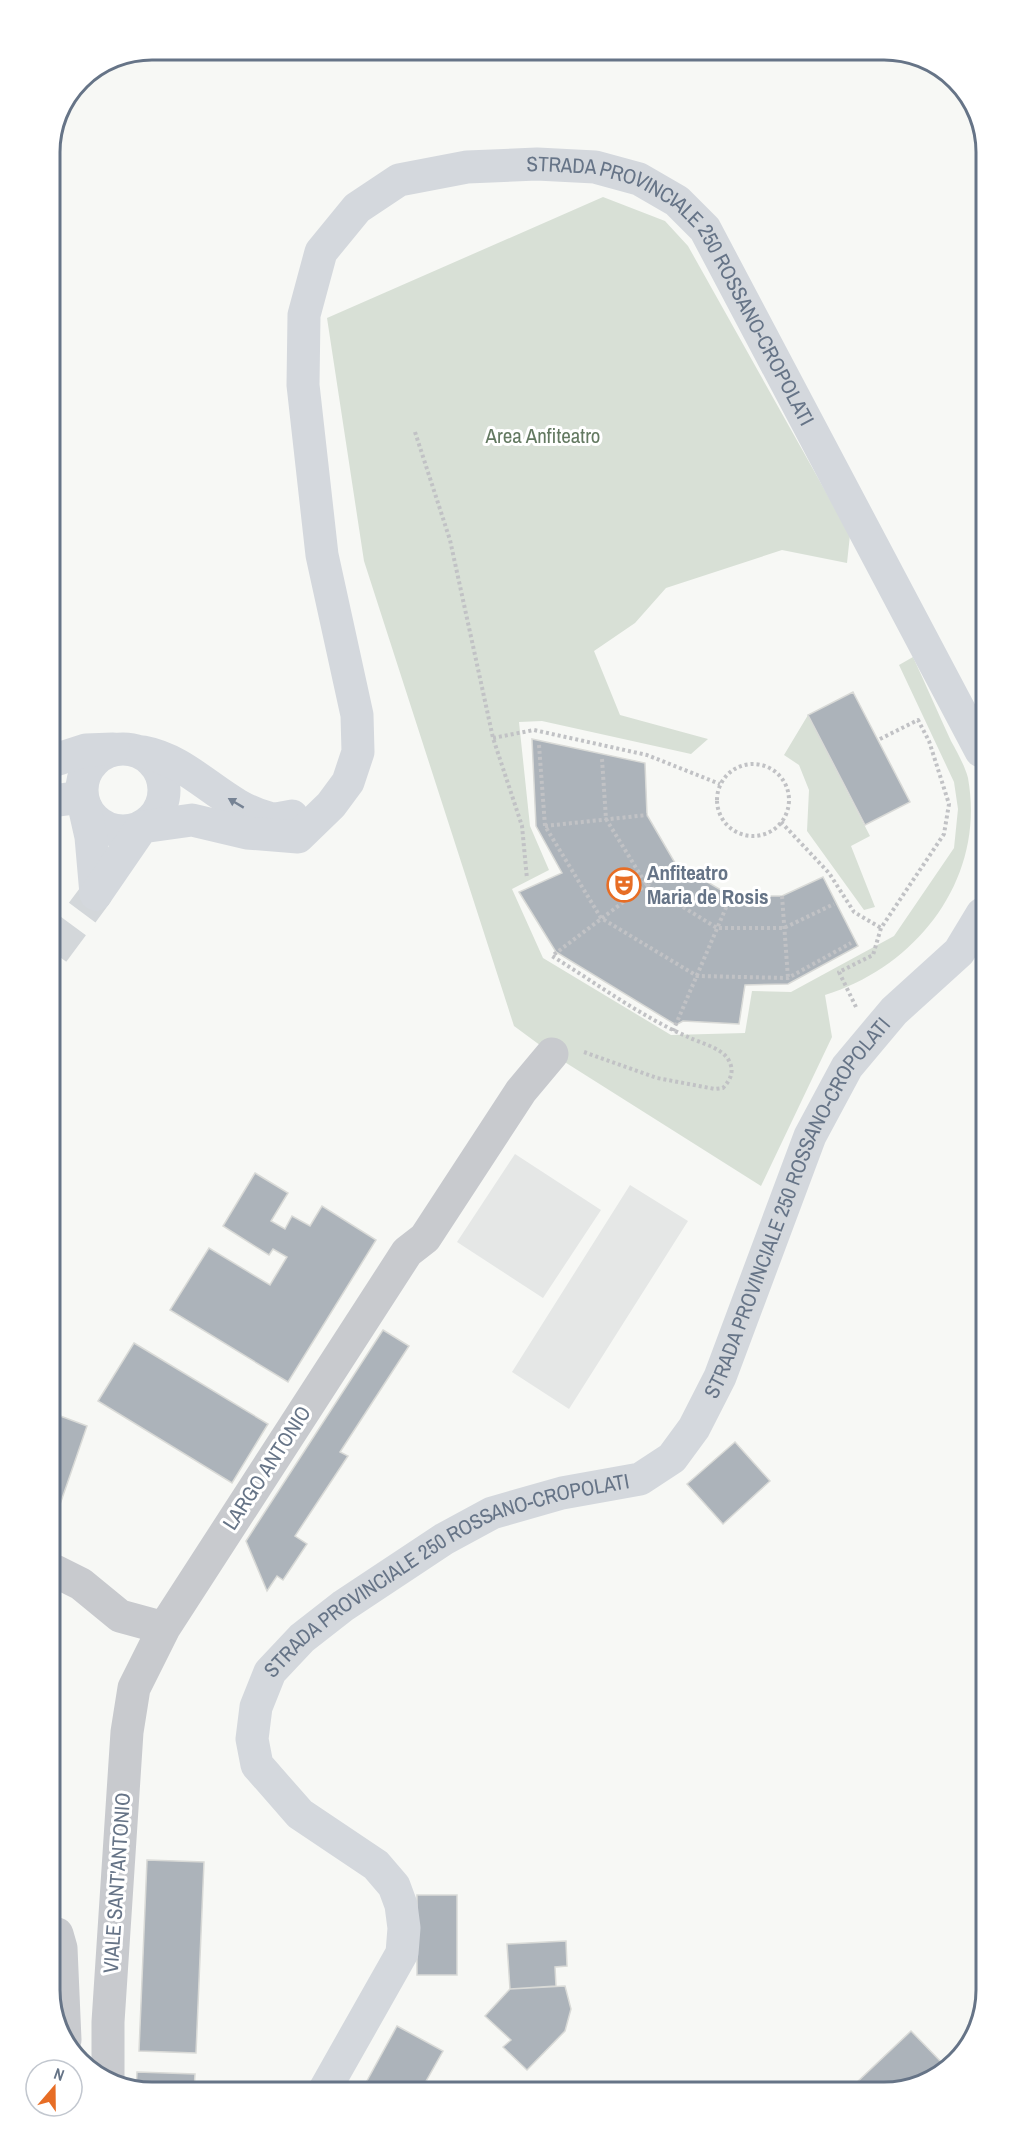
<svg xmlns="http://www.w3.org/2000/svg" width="1036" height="2142" font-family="'Archivo Narrow',sans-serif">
<rect width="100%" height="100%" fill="#f7f8f5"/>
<!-- built -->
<path fill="#e5e7e6" d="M515 1154 601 1210 543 1298 457 1242Z
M630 1185 688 1221 569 1409 512 1372Z"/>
<!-- green -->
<path fill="#d8e0d6" d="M603 197 665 221 688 246 850 535 847 563 782 550 666 588 635 623 594 651 620 715 708 739 691 754 542 721 519 722 530 826 549 870 512 889 543 958 671 1035 745 1033 752 991 791 992 894 936 954 848 958 809 954 782 899 665 913 657C926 685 938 713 951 741 957 752 965 766 968 778 986 878 918 966 825 995L832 1037 761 1186 552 1054 514 1026 364 561 327 318Z
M808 715 870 836 851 846 875 907 864 910 807 831 809 790 799 765 784 755Z"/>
<!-- building -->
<path fill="#acb3ba" stroke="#d9dad7" stroke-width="1.5" d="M853 692 910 802 865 825 808 715Z
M532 739 645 763 647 815 675 863 731 896H782L823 877 858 946 788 984 745 985 739 1024 683 1021 676 1025 556 952 519 892 562 873 536 826Z
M255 1173 288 1193 271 1221 285 1229 292 1216 310 1226 322 1206 376 1240 288 1382 170 1310 209 1248 270 1285 287 1257 273 1249 269 1255 223 1226Z
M383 1330 409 1346 340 1452 348 1456 295 1536 307 1544 283 1580 277 1576 267 1591 246 1541Z
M134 1343 268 1424 232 1483 98 1401Z
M55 1414 87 1426 55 1519Z
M735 1442 770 1481 723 1524 687 1484Z
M147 1860 204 1862 196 2053 139 2051Z
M417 1895H457V1975H417Z
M566 1941 567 1966 555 1967 556 1986 510 1989 507 1944Z
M565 1986 571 2009 565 2031 527 2070 503 2047 511 2040 485 2016 510 1989Z
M397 2026 443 2051 421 2090H362Z
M911 2031 946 2067 923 2085 853 2086Z
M137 2072 195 2074 194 2092H145L136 2089Z"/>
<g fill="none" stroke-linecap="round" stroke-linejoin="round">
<!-- major-tunnel -->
<path stroke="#d3d7da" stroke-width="33" stroke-dasharray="33 16" stroke-linecap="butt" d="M53 952 96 894"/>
<!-- path -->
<path stroke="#c1c2c5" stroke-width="4" stroke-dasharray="3 3" stroke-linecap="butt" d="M415 432 450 540 493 738 522 826 527 879
M493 738 534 730 647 755 720 784
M539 745 545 826 601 918 697 976 788 978 851 943
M602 759 606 819 646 884 717 928H784L834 904
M717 800a36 36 0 1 1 72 0a36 36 0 1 1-72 0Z
M781 822 829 873 854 912 881 928
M545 826 647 815
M782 896 788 978
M856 1007 839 972 873 955 881 928 944 834 949 804 929 741 918 720 878 740
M673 1031 731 896
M584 1052 657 1078 715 1089 723 1088C731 1079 735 1071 728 1059 720 1047 700 1043 688 1037 640 1016 596 983 552 956L675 863"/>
<!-- minor -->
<path stroke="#c8cace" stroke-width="33" d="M55 1571 81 1584 120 1616 164 1628
M57 1934 61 1948 65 2040
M108 2078V2022L127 1732 134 1688 164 1628 407 1252 425 1238 521 1091 552 1054"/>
<!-- major -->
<g stroke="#d4d8dd" stroke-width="33">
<circle cx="123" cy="790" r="41"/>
<path d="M143 752C192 761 222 807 269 818 276 820 285 817 292 816"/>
<path d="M52 761 86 750 113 749"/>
<path d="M52 801 82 797 91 837 96 894"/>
<path id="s1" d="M96 894 142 827 192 820 247 833 298 837 331 805 348 782 358 752 357 715 322 555 303 385 304 315 321 252 357 208 399 180 467 167 537 164 595 167 639 179 677 201 705 229 981 751"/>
<path id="s2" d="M324 2091 402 1953 404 1928 401 1905 394 1886 376 1865 300 1814 257 1765 252 1739 256 1707 270 1672 302 1638 343 1606 444 1539 492 1513 562 1493 640 1479 672 1458 694 1428 720 1377 810 1136 847 1067 894 1011 959 952 982 914"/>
</g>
</g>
<!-- one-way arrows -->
<defs><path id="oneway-solid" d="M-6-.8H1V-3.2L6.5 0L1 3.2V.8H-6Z" transform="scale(1.5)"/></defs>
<use fill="#768394" href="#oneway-solid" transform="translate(236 803) rotate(-149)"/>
<!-- icons -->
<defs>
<g id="theatre-ring" transform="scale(1.725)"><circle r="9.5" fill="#fff" stroke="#e76d25" stroke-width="1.5"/><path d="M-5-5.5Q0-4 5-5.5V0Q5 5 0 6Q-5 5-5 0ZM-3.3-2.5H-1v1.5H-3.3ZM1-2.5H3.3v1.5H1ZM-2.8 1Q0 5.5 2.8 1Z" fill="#e76d25"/></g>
</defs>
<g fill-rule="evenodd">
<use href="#theatre-ring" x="624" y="885"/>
</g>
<g text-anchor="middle" stroke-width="6" stroke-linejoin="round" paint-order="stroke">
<!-- street labels -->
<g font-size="21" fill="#667487" stroke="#fff">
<text dy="7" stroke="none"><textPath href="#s1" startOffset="1298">STRADA PROVINCIALE 250 ROSSANO-CROPOLATI</textPath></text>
<text dy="7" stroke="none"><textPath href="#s2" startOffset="1254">STRADA PROVINCIALE 250 ROSSANO-CROPOLATI</textPath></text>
<text transform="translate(267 1468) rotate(-57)" y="7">LARGO ANTONIO</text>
<text dy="7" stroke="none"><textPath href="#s2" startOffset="714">STRADA PROVINCIALE 250 ROSSANO-CROPOLATI</textPath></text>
<text transform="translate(117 1883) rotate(-86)" y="7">VIALE SANT'ANTONIO</text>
</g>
<!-- park labels -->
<g font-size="21" fill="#637961" stroke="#fff">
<text x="543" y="443">Area Anfiteatro</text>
</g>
<!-- poi labels -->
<g font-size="21" font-weight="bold" fill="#667487" stroke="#fff" text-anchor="start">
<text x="647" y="880">Anfiteatro<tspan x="647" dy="24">Maria de Rosis</tspan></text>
</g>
</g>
<!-- crop -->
<path d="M0 0H1036V2142H0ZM152 60H884A92 92 0 0 1 976 152V1990A92 92 0 0 1 884 2082H152A92 92 0 0 1 60 1990V152A92 92 0 0 1 152 60Z" fill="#fff" fill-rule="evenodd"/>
<path fill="none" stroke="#667487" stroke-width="3" d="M152 60H884A92 92 0 0 1 976 152V1990A92 92 0 0 1 884 2082H152A92 92 0 0 1 60 1990V152A92 92 0 0 1 152 60Z"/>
<!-- north arrow -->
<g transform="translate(54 2088) rotate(20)"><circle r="28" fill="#ffffff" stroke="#c2c7cf" stroke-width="1.5"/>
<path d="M0-4.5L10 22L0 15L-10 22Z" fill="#e76d25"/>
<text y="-9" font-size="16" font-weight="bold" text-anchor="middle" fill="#667487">N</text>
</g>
</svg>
